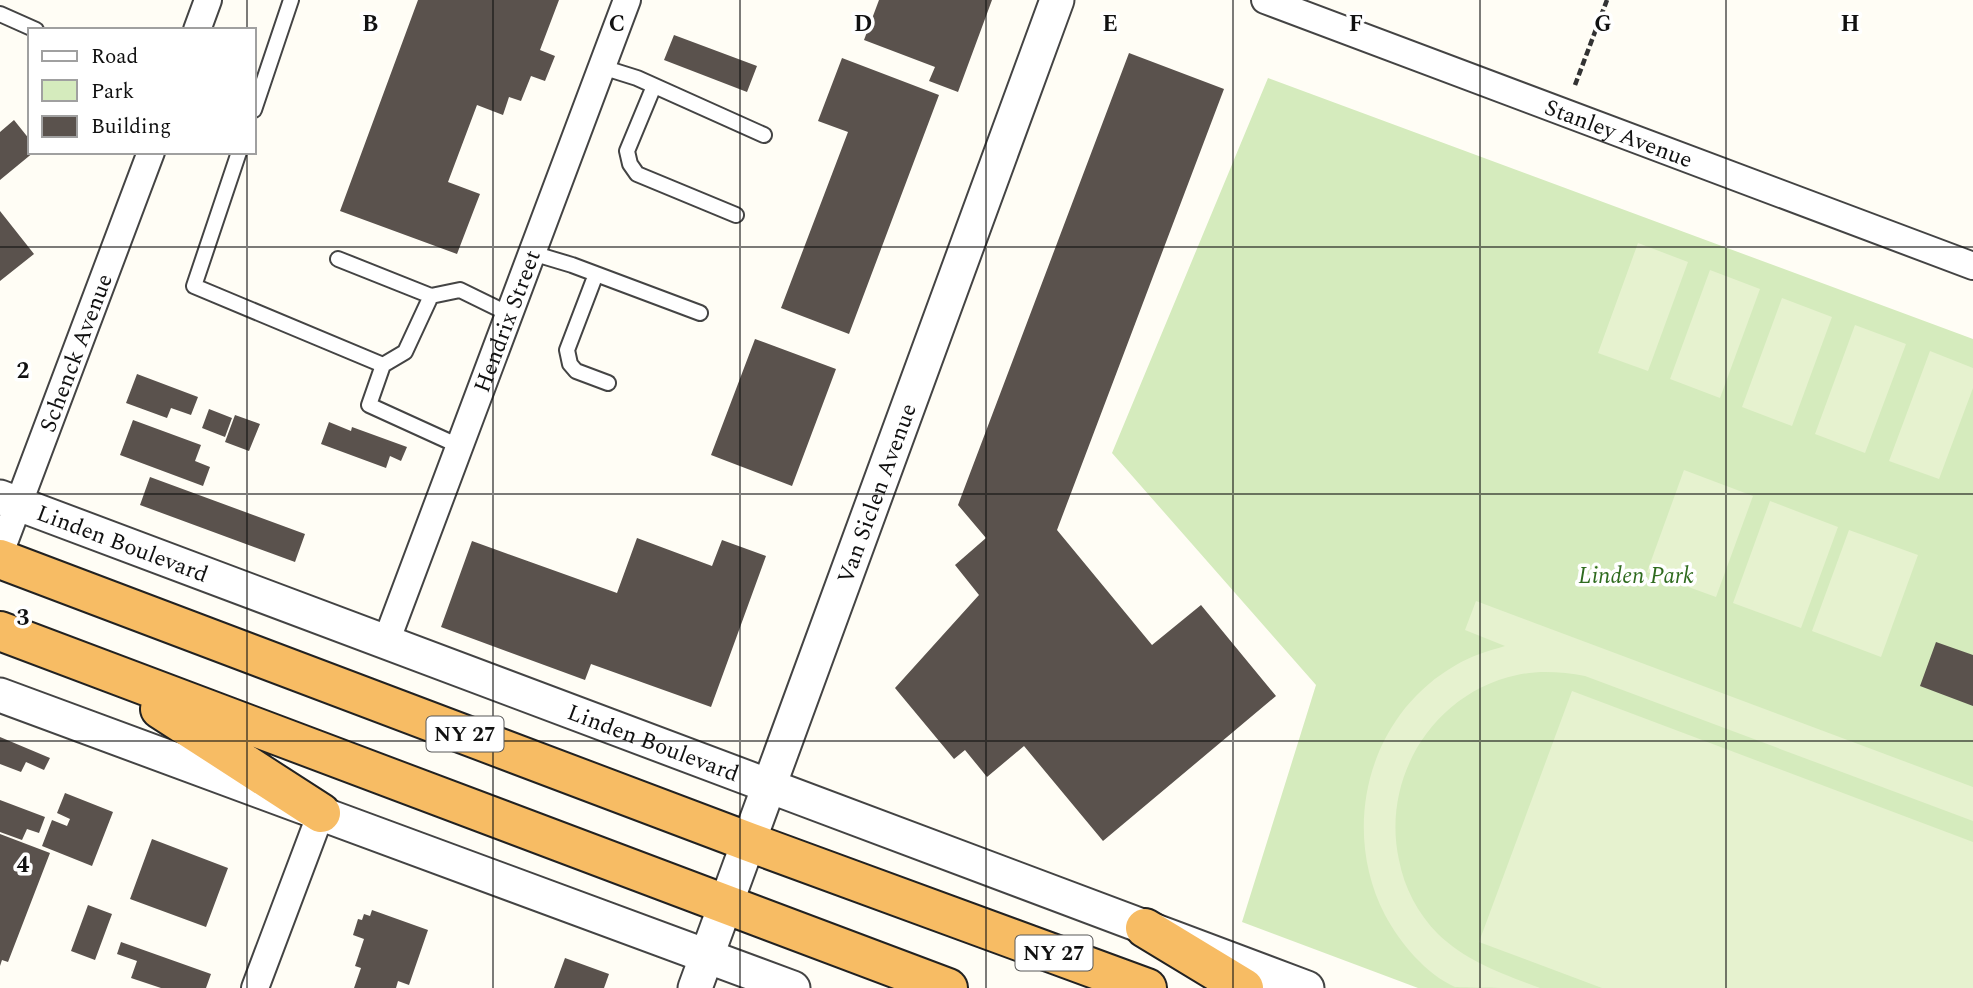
<svg xmlns="http://www.w3.org/2000/svg" width="1973" height="988" font-family="Spectral,serif">
<rect width="100%" height="100%" fill="#fffdf5"/>
<!-- green -->
<path fill="#d5ebbd" d="M1268 78 1973 339V988H1418L1242 922 1316 685 1112 453Z"/>
<!-- pitch -->
<path fill="#e6f2cf" d="M1638 243 1688 262 1648 371 1598 353Z
M1710 270 1760 289 1720 398 1670 379Z
M1782 298 1832 317 1792 426 1742 407Z
M1855 325 1906 344 1865 453 1815 434Z
M1930 351 1973 368V388L1939 479 1889 461Z
M1684 470 1753 496 1716 597 1647 572Z
M1770 501 1838 527 1801 628 1733 603Z
M1849 530 1918 555 1881 657 1812 631Z
M1476 601 1973 787V821L1585 676C1563 672 1539 670 1517 675 1433 693 1381 778 1399 860 1404 887 1418 914 1438 934 1467 962 1503 974 1540 988 1525 988 1466 988 1455 987 1426 974 1400 943 1385 915 1340 828 1368 715 1456 665 1471 656 1488 651 1505 646L1465 630Z
M1572 691 1973 842V988H1602L1479 942Z"/>
<!-- building -->
<path fill="#5a524d" d="M418 0H559L540 50 555 56 545 81 531 76 521 101 509 97 503 115 477 105 448 182 480 194 457 254 340 211Z
M879 0H992L958 92 929 81 935 67 864 40Z
M674 35 757 66 747 92 664 60Z
M1129 53 1224 89 1057 530 1152 645 1201 605 1276 696 1103 841 1024 746 987 777 965 750 954 759 895 688 979 595 955 565 986 538 958 505Z
M842 58 939 95 849 334 781 308 848 132 818 121Z
M14 120 30 140V152H34L0 180V132Z
M0 211 34 254 0 281Z
M755 339 836 369 792 486 711 455Z
M137 374 198 397 191 415 171 408 167 418 126 403Z
M209 409 232 418 225 437 202 428Z
M235 415 260 424 249 451 225 442Z
M133 420 201 445 195 461 210 467 203 486 120 455Z
M329 422 351 431 352 427 407 447 401 461 390 456 386 468 321 444Z
M150 477 305 534 295 562 140 505Z
M637 538 712 566 722 540 766 556 711 707 591 664 585 680 441 627 472 541 617 593Z
M1936 642 1973 655V706L1920 686Z
M0 737 50 758 44 770 26 762 21 772 0 764Z
M65 793 113 812 92 866 42 846 52 820 67 826 70 819 57 813Z
M0 800 45 817 39 833 27 829 22 840 0 832Z
M0 834 50 853 8 962 2 960 0 966Z
M152 839 228 868 206 927 130 899Z
M88 905 112 914 95 960 71 951Z
M372 910 428 930 409 985 398 981 396 988H354L361 968 355 966 364 939 353 935 358 919 362 920 364 914 370 916Z
M121 942 211 974 206 988H161L131 978 137 961 117 954Z
M565 958 609 974 604 988H554Z"/>
<g fill="none" stroke-linecap="round" stroke-linejoin="round">
<!-- service casing -->
<g stroke="#444" stroke-width="18">
<path id="service" d="M0 14 36 30
M602 67 637 78 764 135
M654 86 627 151 630 164 637 174 736 215
M254 110 291 0
M239 152 194 286 383 365 369 405 459 446
M532 253 572 265 700 313
M338 259 431 296 405 352 383 365
M596 274 567 350 570 364 576 371 608 383
M431 296 460 290 509 314"/>
</g>
<!-- minor casing -->
<g stroke="#444" stroke-width="30">
<g id="minor">
<path id="s1" d="M1265 0 1973 266"/>
<path d="M197 30 208 0"/>
<path id="s2" d="M0 553 151 152"/>
<path id="s3" d="M386 642 627 0"/>
<path d="M255 988 321 813"/>
</g>
</g>
<!-- tertiary casing -->
<g stroke="#444" stroke-width="37">
<g id="tertiary">
<path id="s4" d="M0 497 1307 988"/>
<path d="M0 695 793 988"/>
<path id="s5" d="M695 988 1057 0"/>
</g>
</g>
<!-- trunk casing -->
<g stroke="#222" stroke-width="42">
<path id="trunk" d="M0 559 749 842 1147 988
M0 631 948 988
M160 709 321 813
M1145 928 1244 988"/>
</g>
<!-- path -->
<path stroke="#333" stroke-width="4.5" stroke-dasharray="7 3.5" stroke-linecap="butt" d="M1575 85 1607 0"/>
<!-- service -->
<use href="#service" stroke="#fff" stroke-width="14"/>
<!-- minor -->
<use href="#minor" stroke="#fff" stroke-width="26"/>
<!-- tertiary -->
<use href="#tertiary" stroke="#fff" stroke-width="33"/>
<!-- trunk -->
<use href="#trunk" stroke="#f7bc64" stroke-width="38"/>
</g>
<!-- grid -->
<path fill="none" stroke="#111" stroke-width="2" stroke-opacity="0.55" d="M247 0V30M493 0V988M740 0V988M986 0V988M1233 0V988M1480 0V988M1726 0V988M247 152V988M0 247H1973M0 494H1973M0 741H1973"/>
<g text-anchor="middle" stroke-width="7" stroke-linejoin="round" paint-order="stroke">
<!-- shield labels -->
<g fill="#fff" stroke="#585858" stroke-width="2">
<rect x="426.5" y="716.5" width="77" height="35" rx="5"/>
<rect x="1015.5" y="935.5" width="77" height="35" rx="5"/>
</g>
<g font-size="21" font-weight="bold" fill="#111">
<text x="465" y="741">NY 27</text>
<text x="1054" y="960">NY 27</text>
</g>
<!-- street labels -->
<g font-size="23" fill="#111" stroke="#fff">
<text dy="8" stroke="none"><textPath href="#s1" startOffset="378">Stanley Avenue</textPath></text>
<text dy="8" stroke="none"><textPath href="#s3" startOffset="343">Hendrix Street</textPath></text>
<text dy="8" stroke="none"><textPath href="#s2" startOffset="214">Schenck Avenue</textPath></text>
<text dy="8" stroke="none"><textPath href="#s5" startOffset="527">Van Siclen Avenue</textPath></text>
<text dy="8" stroke="none"><textPath href="#s4" startOffset="131">Linden Boulevard</textPath></text>
<text dy="8" stroke="none"><textPath href="#s4" startOffset="698">Linden Boulevard</textPath></text>
</g>
<!-- park labels -->
<g font-size="23" font-style="italic" fill="#2f6b1f" stroke="#fff">
<text x="1636" y="583">Linden Park</text>
</g>
</g>
<g font-size="23" text-anchor="middle" font-weight="bold" fill="#111" stroke="#fff" stroke-width="7" stroke-linejoin="round" paint-order="stroke">
<text x="370" y="31">B</text>
<text x="617" y="31">C</text>
<text x="863" y="31">D</text>
<text x="1110" y="31">E</text>
<text x="1356" y="31">F</text>
<text x="1603" y="31">G</text>
<text x="1850" y="31">H</text>
<text x="23" y="378">2</text>
<text x="23" y="625">3</text>
<text x="23" y="872">4</text>
</g>
<!-- legend -->
<rect x="28" y="28" width="228" height="126" fill="#ffffff" stroke="#a0a0a0" stroke-width="2"/>
<rect x="42" y="51" width="35" height="10" fill="#ffffff" stroke="#a0a0a0" stroke-width="2"/>
<text x="91" y="63" font-size="21" fill="#111111">Road</text>
<rect x="42" y="80" width="35" height="21" fill="#d5ebbd" stroke="#a0a0a0" stroke-width="2"/>
<text x="91" y="98" font-size="21" fill="#111111">Park</text>
<rect x="42" y="116" width="35" height="21" fill="#5a524d" stroke="#a0a0a0" stroke-width="2"/>
<text x="91" y="133" font-size="21" fill="#111111">Building</text>
</svg>
